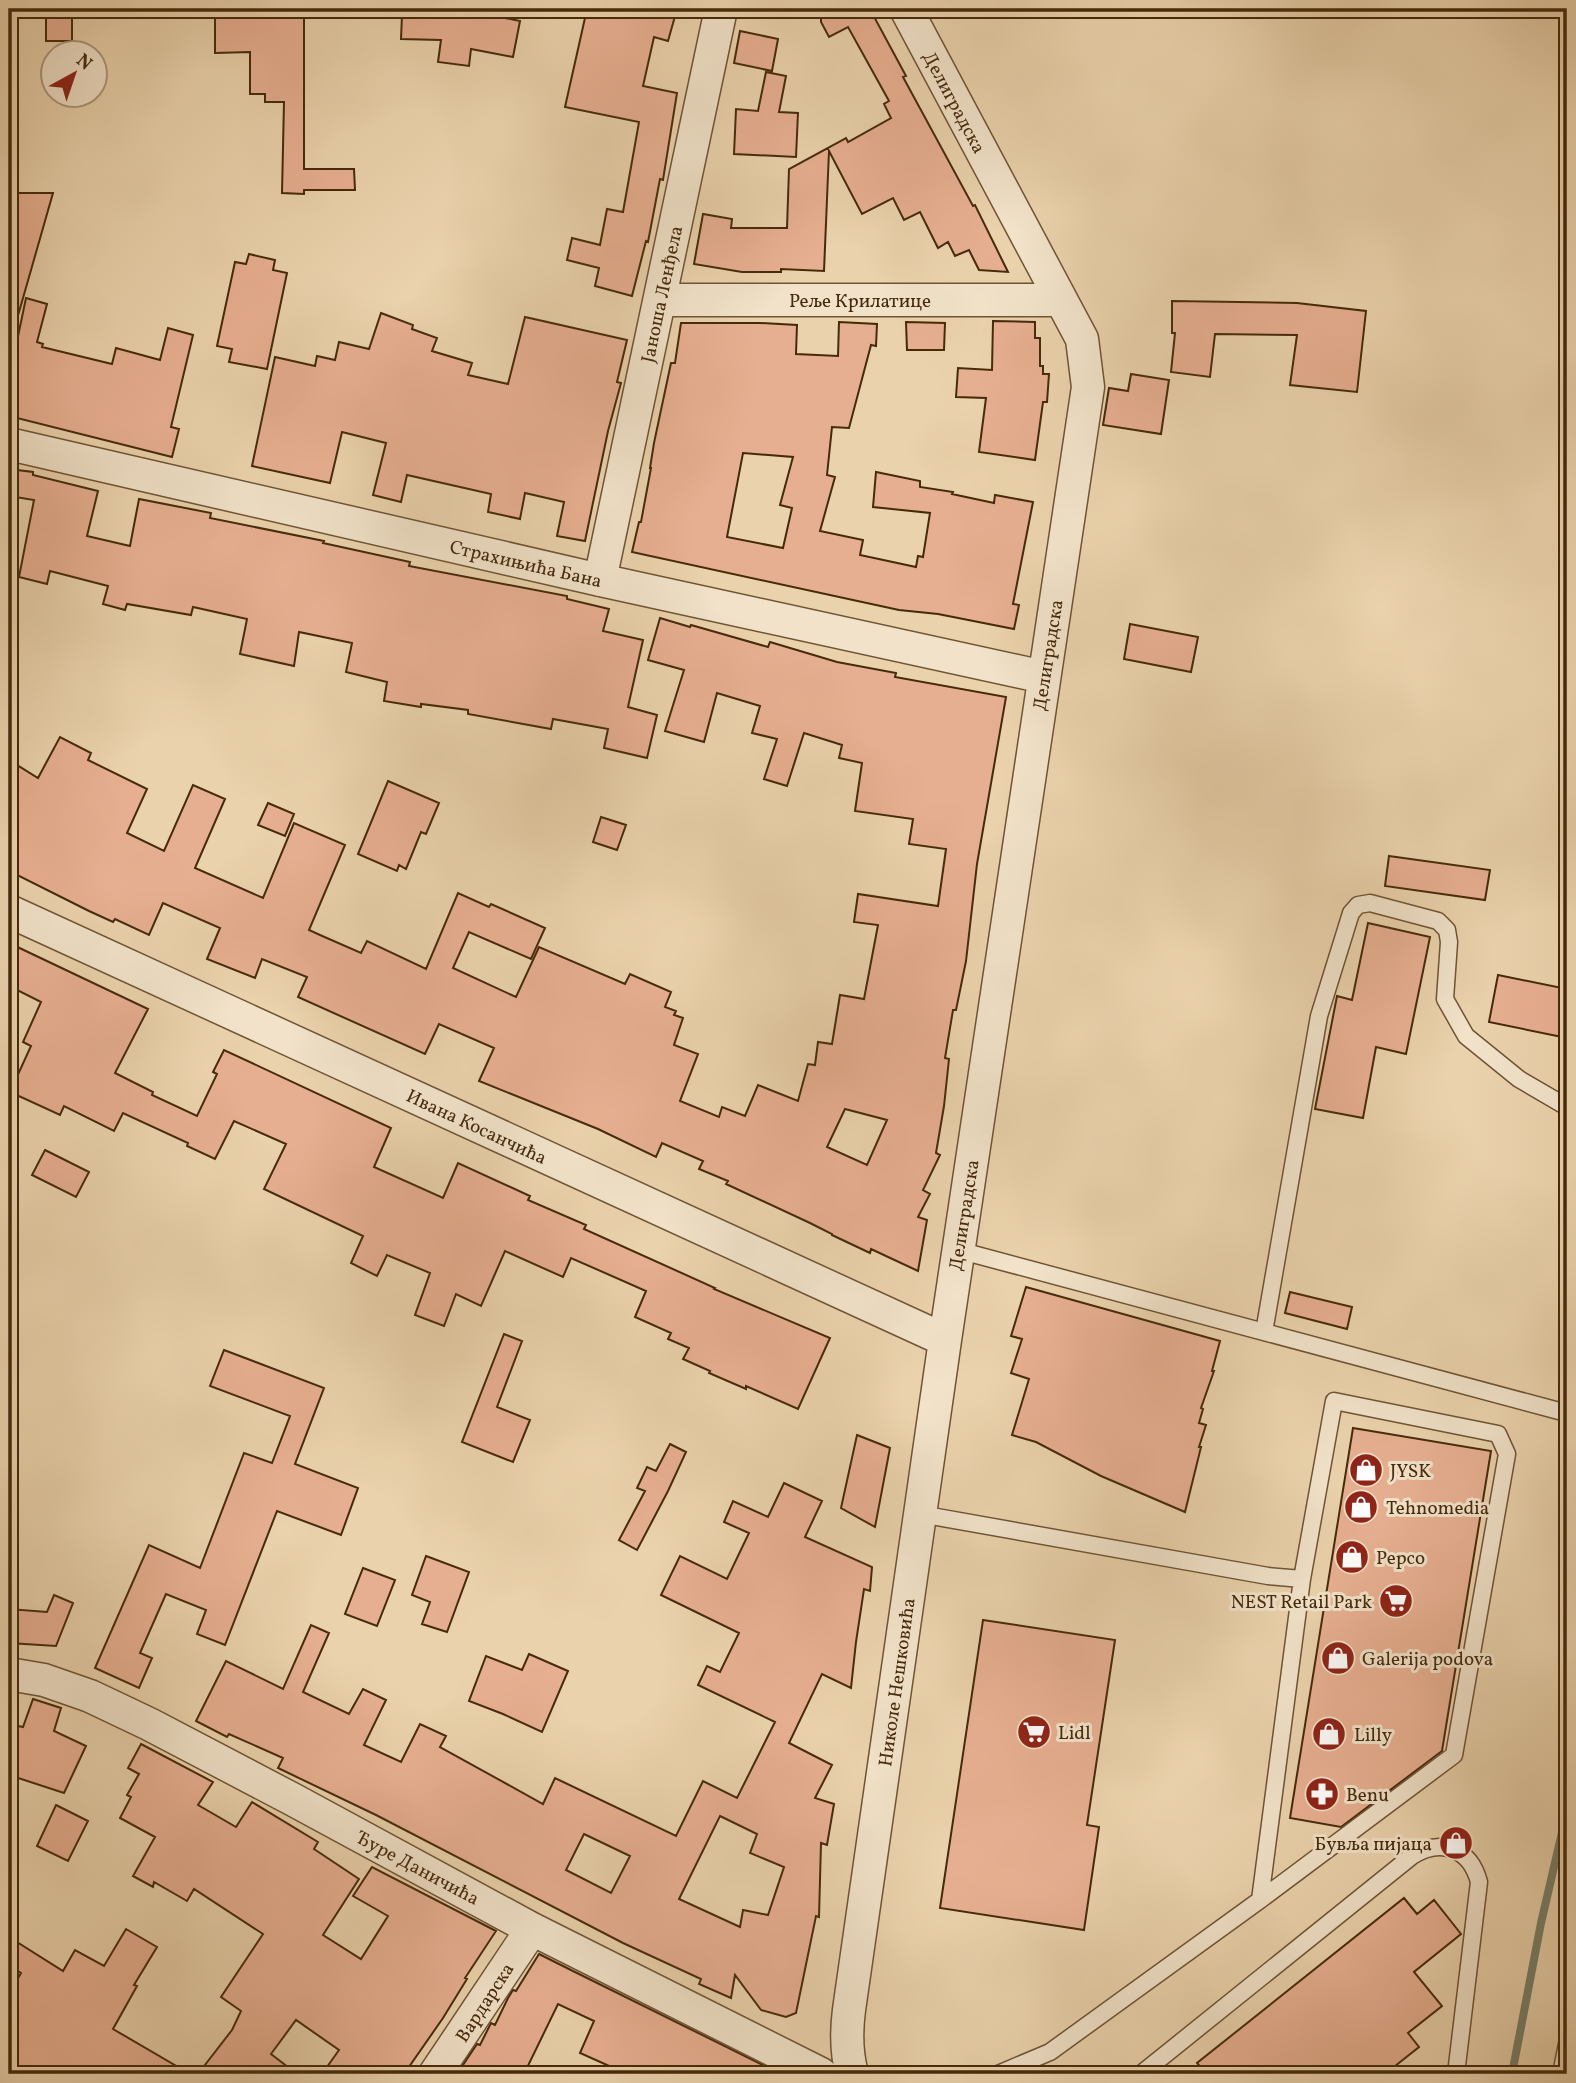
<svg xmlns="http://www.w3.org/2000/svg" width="1576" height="2083" font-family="Vollkorn,serif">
<rect width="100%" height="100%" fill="#ead2ac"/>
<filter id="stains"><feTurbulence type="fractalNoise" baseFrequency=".00286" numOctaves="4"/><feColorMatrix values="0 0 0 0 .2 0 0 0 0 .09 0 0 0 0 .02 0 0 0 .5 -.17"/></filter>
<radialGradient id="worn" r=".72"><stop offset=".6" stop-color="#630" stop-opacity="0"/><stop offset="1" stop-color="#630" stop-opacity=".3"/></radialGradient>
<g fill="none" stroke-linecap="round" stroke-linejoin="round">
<!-- stream -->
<path stroke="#777f6a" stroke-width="8" d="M1512 2074 1541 1923 1567 1811"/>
</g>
<!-- building -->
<path fill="#e7af91" stroke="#462a0c" stroke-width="2" fill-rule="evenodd" d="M46 9H72V41H46Z
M269 9H304V169H354L355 190H304V194L282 193 284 102H265V94H250V52L215 53V16L269 15Z
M460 9 520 21 513 57 471 49 469 66 438 62 441 40 401 39 402 15 460 17Z
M587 9H677L668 41 654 37 643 86 677 93 663 180 660 179 648 242 646 241 632 296 595 286 599 268 567 260 572 238 600 245 607 209 623 212 639 122 565 107Z
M830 9H880L872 13 906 76 903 77 973 206 975 205 1008 272 979 270 969 250 955 256 948 242 938 248 920 212 904 220 893 198 862 214 829 151 824 271 781 269V272H742L694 264 703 214 732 219 731 228H787L789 169 846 138 848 142 891 118 884 104 889 101 848 27 829 37 821 22V14Z
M740 31 778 39 772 71 734 63Z
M766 72 786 76 779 112 798 113 796 157 734 154 736 109 758 111Z
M9 193H53L15 326 9 325Z
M249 254 275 260 273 270 287 273 267 369 229 362 232 349 217 346 235 262 246 264Z
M26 298 47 304 37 342 43 344 42 347 112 364 116 348 160 360 168 328 193 335 171 427 179 429 172 457 9 416V379Z
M1172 301 1297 303 1366 311 1357 392 1290 385 1297 335 1215 334 1210 377 1171 372 1175 333H1172Z
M381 313 413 325 412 329 437 338 432 351 472 363 468 375 508 384 525 317 627 340 617 382 621 383 608 431 585 541 557 536 564 502 525 493 520 519 488 512 491 494 407 475 401 502 373 495 386 443 342 432 330 483 252 466 275 357 315 366 317 356 335 360 339 342 369 349Z
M993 321 1035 322V338H1040V366H1043V374H1049L1047 402H1043L1035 460 979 452 986 398 956 397 958 368 992 370Z
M839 322 877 324 876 346 871 345 849 428 832 427 827 475 835 477 820 531 863 540 860 555 916 567 918 556 923 557 930 513 873 507 876 472 920 481V487L953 492 952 494 994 503 995 495 1033 502 1013 604 1019 605 1014 629 938 614 899 610 632 552 639 522H641L651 468H650L654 443 671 363H675L681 323H760L797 325 796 354 838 356ZM743 453 793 457 780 505 792 508 783 548 727 537Z
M906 322 945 323 944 350H907Z
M1131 374 1169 380 1161 434 1103 425 1109 388 1128 391Z
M9 469 33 472V475L98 491 87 536 130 546 139 499 211 513 210 518 324 541 323 543 410 562 409 566 567 596V599L609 609 603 631 643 640 628 707 657 715 647 758 604 748 608 729 553 719 551 729 468 714V710L421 704V707L384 701 387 682 346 672 352 643 299 632 294 666 240 654 247 619 193 607 191 615 127 604 125 610 103 604 108 586 50 571 47 584 19 577 34 500 9 496Z
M660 618 690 627 691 625 768 647 770 642 837 662 896 673 895 677 1006 697 977 864 966 961 956 1010H953L945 1058 949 1059 944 1106 936 1153 940 1155 923 1190 930 1194 918 1217 927 1220 918 1271 871 1249 870 1253 832 1235V1234L810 1223 726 1184 728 1181 699 1169 703 1161 662 1143 656 1157 598 1129 479 1081 494 1048 439 1024 425 1054 298 997 307 977 262 959 255 978 207 959 220 928 163 903 149 935 115 919 113 922 89 911 9 871V760L38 778 60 737 91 753 88 760 147 789 127 833 164 851 193 785 225 799 195 868 263 898 294 823 345 845 309 930 320 935 361 953 367 941 426 969 458 893 489 907 491 904 545 928 531 959 469 932 453 968 516 997 539 947 625 984 630 974 671 992 665 1007 676 1011 674 1015 683 1018 674 1045 698 1054 680 1101 719 1117 722 1107 745 1116 758 1085 798 1101 808 1064 815 1065 818 1042 832 1044 840 995 864 999 878 925 854 922 858 894 938 906 946 849 909 844 913 819 855 811 862 763 839 758 842 745 804 733 787 786 764 779 777 739 752 733 760 706 717 693 704 742 665 731 684 670 648 660ZM845 1109 887 1120 867 1165 827 1147Z
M1130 624 1198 637 1191 672 1124 659Z
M388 781 439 803 426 834 421 832 406 869 399 865 397 871 358 854Z
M268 803 294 814 285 836 258 825Z
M601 817 626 825 617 850 593 842Z
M1389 856 1490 870 1485 900 1385 886Z
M1368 923 1430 937 1406 1054 1376 1047 1363 1118 1315 1109 1337 996 1352 1000Z
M9 943 148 1009 115 1073 153 1092 152 1095 197 1116 217 1074 213 1072 224 1050 391 1128 374 1167 443 1198 458 1163 530 1196 528 1200 586 1225 584 1229 715 1288 714 1289 830 1338 798 1409 746 1386V1389L709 1373 710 1371 683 1359 689 1348 668 1339 671 1333 635 1317 646 1291 571 1258 563 1277 505 1251 481 1306 456 1294 444 1326 415 1315 430 1273 387 1255 377 1276 351 1263 363 1236 264 1189 286 1144 234 1121 215 1159 187 1146 188 1143 123 1113 114 1131 64 1106 60 1115 10 1092 31 1046 23 1042 41 1002 9 986Z
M1498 975 1567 989V1038L1489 1022Z
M45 1150 89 1172 76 1197 32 1175Z
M1026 1287 1220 1341 1212 1371H1214L1201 1408 1203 1409 1199 1423 1206 1425 1199 1447H1201L1185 1512 1101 1476 1036 1442 1012 1435 1029 1379 1011 1373 1022 1339 1011 1336Z
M1290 1292 1352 1307 1347 1329 1285 1313Z
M504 1334 522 1341 497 1407 530 1420 513 1462 462 1442Z
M224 1350 324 1388 295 1464 358 1488 341 1535 277 1511 225 1645 197 1634 206 1610 166 1594 140 1653 152 1658 139 1688 95 1668 149 1545 200 1568 244 1453 272 1463 290 1416 210 1386Z
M1353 1428 1491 1451 1442 1751 1341 1827 1290 1818Z
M857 1435 890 1448 875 1527 841 1508Z
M670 1444 686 1452 668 1491 637 1550 619 1540 645 1491 637 1488 647 1467 656 1471Z
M784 1483 822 1501 805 1537 872 1567 870 1591 864 1589 856 1642 851 1688 822 1674 789 1743 832 1765 815 1798 834 1804 827 1845 821 1843 819 1917 816 1916 796 2013 786 2017 761 2010 735 1975 731 1998 699 1984 701 1979 623 1943 376 1815 278 1768 283 1758 229 1734 227 1737 196 1721 226 1661 283 1689 311 1625 329 1633 303 1692 349 1714 363 1689 386 1700 364 1745 401 1762 420 1724 446 1736 440 1747 543 1804 555 1778 676 1836 703 1781 737 1798 775 1722 698 1685 707 1666 720 1672 739 1633 661 1595 680 1556 727 1579 749 1533 724 1522 733 1501 768 1517ZM720 1816 757 1834 750 1853 784 1867 768 1915 743 1910 740 1927 679 1899ZM584 1834 630 1856 611 1893 566 1870Z
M426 1556 469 1572 447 1632 422 1624 430 1602 412 1595Z
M363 1568 395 1580 377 1626 345 1614Z
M54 1595 73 1603 56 1646 9 1643V1609L47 1612Z
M983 1620 1115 1640 1087 1825 1099 1827 1084 1930 940 1908Z
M529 1654 568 1671 542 1732 503 1714 469 1701 486 1656 522 1670Z
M33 1699 61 1708 54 1731 86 1746 64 1793 9 1775V1724L23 1727Z
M141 1744 213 1782 198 1805 236 1827 252 1802 318 1842 314 1849 359 1879 323 1935 361 1959 388 1916 353 1896 372 1867 496 1931 465 1978 467 1979 443 2018 404 2074H322L339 2050 296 2020 271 2054 297 2074H198L232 2030 241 2011 221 1997 263 1934 194 1889 187 1901 154 1882 153 1887 133 1876 155 1837 120 1818 131 1797 127 1795 139 1774 128 1768Z
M56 1805 88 1821 68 1861 37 1846Z
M1404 1898 1417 1914 1434 1900 1461 1934 1414 1972 1442 2006 1408 2033 1419 2047 1385 2074H1206L1197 2063Z
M126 1929 157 1947 134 1985 137 1986 113 2029 190 2074H9V1994L21 1973 9 1965V1937L63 1971 75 1950 104 1966Z
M539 1954 575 1972 781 2074H627L580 2053 594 2021 558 2004 524 2074H457L477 2044 480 2045 491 2023 495 2025 508 1998 513 1990 516 1991Z"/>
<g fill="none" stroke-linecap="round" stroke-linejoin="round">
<!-- service casing -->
<g stroke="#6f5434" stroke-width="19">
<path id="service" d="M958 1250 1559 1411
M1264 1332 1319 1016 1351 913 1358 905 1370 903 1438 921 1447 930 1449 942 1445 999 1466 1036 1519 1079 1567 1107
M920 1514 1268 1576 1302 1579 1260 1900 1050 2052 998 2074
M1260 1900 1454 1755 1507 1454 1498 1434 1334 1401 1302 1579
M1141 2074 1412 1856C1441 1838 1470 1848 1479 1882L1456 2074
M1561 2074 1567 2044"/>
</g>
<!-- minor casing -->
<g stroke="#6f5434" stroke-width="35">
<path id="minor" d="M660 300H1061
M9 444 600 580 1044 677
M600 580 721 9
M9 911 945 1340
M9 1674 44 1680 90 1696 149 1724 292 1799 532 1929 821 2074
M435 2074 532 1929
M852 2074C846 2052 846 2033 849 2010L945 1340 1088 387 1082 339 906 9"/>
</g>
<!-- service -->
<use href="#service" stroke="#f1e2c9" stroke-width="16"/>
<!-- minor -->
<use href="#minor" stroke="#f1e2c9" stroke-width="32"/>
</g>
<!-- icons -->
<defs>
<g id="shop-disc" transform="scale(1.75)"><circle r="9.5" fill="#8f2418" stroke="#f1e2c9"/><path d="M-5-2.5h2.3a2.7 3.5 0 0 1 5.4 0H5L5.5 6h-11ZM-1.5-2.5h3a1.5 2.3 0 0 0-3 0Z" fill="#fff"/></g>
<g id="supermarket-disc" transform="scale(1.75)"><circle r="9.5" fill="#8f2418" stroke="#f1e2c9"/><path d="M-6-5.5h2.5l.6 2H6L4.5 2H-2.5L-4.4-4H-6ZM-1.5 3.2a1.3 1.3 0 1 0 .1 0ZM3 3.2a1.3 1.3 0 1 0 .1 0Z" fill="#fff"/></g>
<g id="pharmacy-disc" transform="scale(1.75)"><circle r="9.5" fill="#8f2418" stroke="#f1e2c9"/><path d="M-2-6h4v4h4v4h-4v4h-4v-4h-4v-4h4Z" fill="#fff"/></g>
</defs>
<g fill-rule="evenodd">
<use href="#shop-disc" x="1366" y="1470"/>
<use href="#shop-disc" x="1361" y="1507"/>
<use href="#shop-disc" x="1352" y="1557"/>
<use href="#supermarket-disc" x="1396" y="1601"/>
<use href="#shop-disc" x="1338" y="1658"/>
<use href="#supermarket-disc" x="1034" y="1732"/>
<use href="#shop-disc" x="1329" y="1734"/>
<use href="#pharmacy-disc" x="1322" y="1794"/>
<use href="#shop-disc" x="1456" y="1843"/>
</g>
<g text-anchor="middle" stroke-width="6" stroke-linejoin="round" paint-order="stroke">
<!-- street labels -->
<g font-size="19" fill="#462a0c" stroke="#f1e2c9">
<text transform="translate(955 102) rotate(62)" y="7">Делиградска</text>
<text transform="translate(661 294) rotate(-78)" y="7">Јаноша Ленђела</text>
<text x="860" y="307">Реље Крилатице</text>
<text transform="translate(526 563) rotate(13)" y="7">Страхињића Бана</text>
<text transform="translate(1047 655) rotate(-81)" y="7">Делиградска</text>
<text transform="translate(477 1126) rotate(25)" y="7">Ивана Косанчића</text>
<text transform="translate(963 1215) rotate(-81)" y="7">Делиградска</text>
<text transform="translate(896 1682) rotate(-82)" y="7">Николе Нешковића</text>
<text transform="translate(418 1867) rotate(28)" y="7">Ђуре Даничића</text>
<text transform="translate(484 2002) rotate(-57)" y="7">Вардарска</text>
</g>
<!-- poi labels -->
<g font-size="19" fill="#462a0c" stroke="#f1e2c9" text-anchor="start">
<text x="1390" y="1477">JYSK</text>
<text x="1386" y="1514">Tehnomedia</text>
<text x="1376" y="1564">Pepco</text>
<text x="1372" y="1608" text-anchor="end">NEST Retail Park</text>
<text x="1362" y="1665">Galerija podova</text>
<text x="1058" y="1739">Lidl</text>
<text x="1354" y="1741">Lilly</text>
<text x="1346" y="1801">Benu</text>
<text x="1432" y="1850" text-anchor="end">Бувља пијаца</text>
</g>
</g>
<!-- margin -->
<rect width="1576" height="2083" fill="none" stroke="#ead2ac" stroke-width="35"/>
<rect x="10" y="10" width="1555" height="2062" fill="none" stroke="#462a0c" stroke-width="3.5"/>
<rect x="18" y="18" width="1541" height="2048" fill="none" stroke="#462a0c" stroke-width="2"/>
<!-- north arrow -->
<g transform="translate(74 74) rotate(40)"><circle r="33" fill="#f1e2c9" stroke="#ad987d" stroke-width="2"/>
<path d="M0-5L12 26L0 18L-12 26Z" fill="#8f2418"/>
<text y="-10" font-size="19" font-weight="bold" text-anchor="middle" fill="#462a0c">N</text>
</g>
<rect width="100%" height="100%" filter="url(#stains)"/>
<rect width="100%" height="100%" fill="url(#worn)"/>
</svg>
